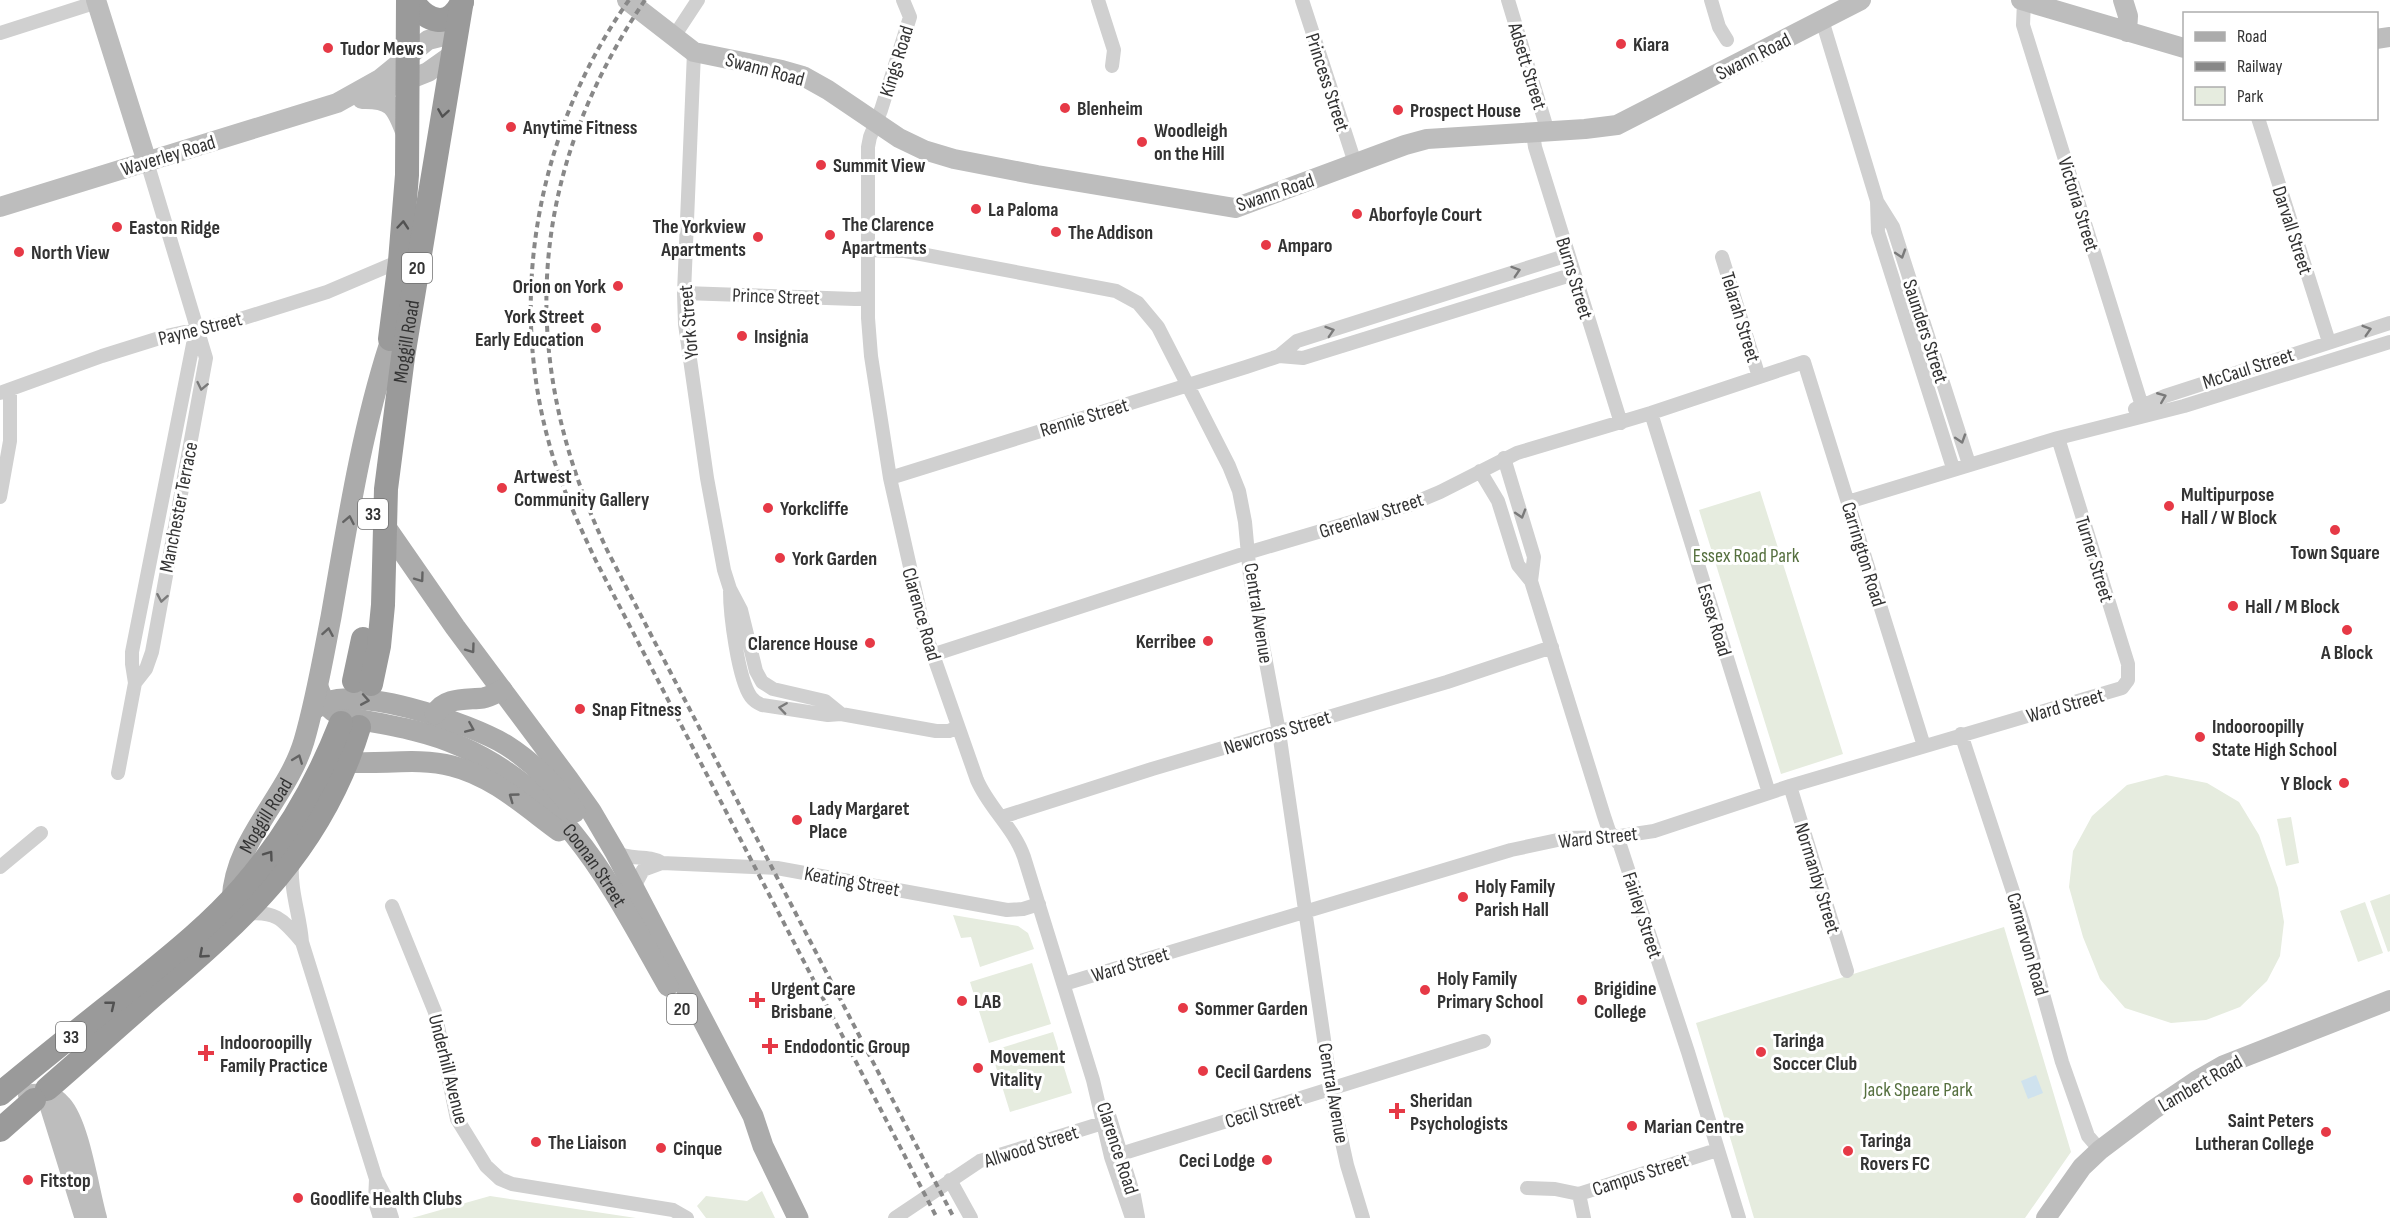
<svg xmlns="http://www.w3.org/2000/svg" width="2390" height="1218" font-family="'Sofia Sans Condensed',sans-serif">
<rect width="100%" height="100%" fill="#fff"/>
<!-- green -->
<path fill="#e6ecdf" d="M1760 491 1843 754 1781 774 1699 510Z
M2166 775 2207 783 2239 802 2259 835 2278 888 2284 922 2280 956 2267 981 2240 1007 2206 1020 2171 1023 2125 1008 2100 979 2083 937 2069 887 2073 851 2092 816 2127 785Z
M2291 817 2299 863 2286 866 2277 819Z
M2390 894V951L2388 952 2370 901Z
M2365 902 2383 953 2358 962 2340 911Z
M953 915 1018 926 1028 933 1034 949 980 967 971 937 961 938Z
M2004 927 2071 1152 2025 1218H1754L1696 1023Z
M1032 963 1051 1024 989 1043 970 982Z
M1053 1032 1072 1093 1010 1112 991 1051Z
M762 1191 775 1218H706L697 1206 706 1196 747 1201Z
M490 1196 636 1218H412Z"/>
<!-- water -->
<path fill="#cfe2ee" d="M2036 1075 2043 1093 2028 1099 2021 1081Z"/>
<g fill="none" stroke-linecap="round" stroke-linejoin="round">
<!-- street -->
<path stroke="#d0d0d0" stroke-width="14" d="M903 0 910 17 881 110 870 137 868 147V318L871 356 890 478 924 629 977 780C989 808 1014 828 1024 857L1093 1080 1111 1157 1132 1218
M1098 0 1114 50 1112 66
M1302 0 1355 163
M1508 0 1548 132
M1711 0 1719 27 1727 40
M2024 1 2023 25 2142 406
M1822 20 1877 201 1878 232 1953 468
M0 33 97 2
M673 38 698 0
M694 52 684 293 685 324 707 478 724 570 730 589 741 610 756 671 762 682 773 689 825 701 841 714
M2258 118 2329 342
M1533 133 1535 147 1621 423
M1878 203 1893 227 1969 464
M869 250 905 251 1116 291 1138 303 1158 327 1229 466 1239 491 1245 522 1250 576 1279 732 1333 1101 1347 1165 1363 1218
M1722 257 1759 377
M684 293 855 299 868 298
M1279 356 1303 358 1574 274
M0 393 102 356 166 336 231 322 327 292 400 261
M2135 409 2165 396 2390 323
M1651 413 1769 793
M1504 458 1534 557 1531 581
M1480 471 1498 501 1518 565 1531 581 1604 816 1609 831 1620 845 1688 1052 1739 1218
M890 478 1246 367 1279 356 1297 341 1568 255
M0 497 10 441V390
M1848 502 2058 438 2184 406 2390 342
M730 591C730 614 738 679 751 697 754 701 757 703 762 705L828 715 841 714 936 731H949L958 727
M932 655 1240 555 1409 505 1440 492 1517 453 1651 413 1804 362 1924 746
M135 683 146 669 152 652 206 358 147 162
M1961 734 2023 922 2062 1062 2088 1136 2100 1150
M118 773 135 683 132 664V652L196 329
M1790 786 1847 971
M1002 817 1152 769 1447 682 1552 647
M615 852C629 861 648 854 662 863L777 868 1007 910 1023 909 1039 904
M292 862C290 891 300 915 302 942L376 1179 385 1196 392 1218
M0 867 41 833
M633 889 643 870 662 863
M392 906 435 1012 457 1119 486 1166 500 1179 512 1184 673 1210 687 1218
M245 914C276 910 283 920 302 942
M1064 984 1511 850 1567 838 1614 837 1654 831 1790 786 2122 688 2128 680V664L2058 438
M1109 1115 1134 1196 1138 1217
M1111 1157 1484 1041
M376 1179 375 1202 380 1218
M950 1180 971 1218
M1527 1188 1555 1189 1579 1194 1717 1150
M1579 1194 1584 1218
M895 1218 980 1161 1109 1121"/>
<!-- secondary -->
<path stroke="#bdbdbd" stroke-width="20" d="M96 0 147 162
M627 0 694 52 782 70 803 76 828 90 899 138 924 150 954 159 1037 175 1235 208 1405 145 1427 139 1585 129 1617 125 1861 0
M2021 0 2184 48
M2123 0 2128 16 2127 32
M2376 39 2390 37
M368 96 428 72 452 55
M362 99C393 98 396 108 406 134
M0 207 337 103 380 79 428 40 444 36 454 42
M28 1095C41 1092 54 1095 62 1105 80 1125 89 1190 97 1218
M49 1104 84 1216
M2046 1218 2082 1167 2100 1150 2153 1110 2196 1081 2224 1065 2390 1000"/>
<!-- primary -->
<g stroke="#ababab" stroke-width="21">
<path d="M385 526 455 627 569 780 591 811 615 852 753 1116 763 1146 798 1218"/>
<path id="s1" d="M318 687C323 701 327 709 341 716 381 724 423 729 460 746 569 794 612 888 668 986"/>
<path d="M315 709C345 678 473 725 506 745 533 762 556 786 575 812"/>
<path d="M435 714C444 697 466 700 483 698 490 697 496 693 502 690"/>
<path d="M345 762C380 765 418 757 452 766 493 776 526 807 559 831"/>
<path id="s2" d="M232 900C235 838 287 798 304 741 316 700 323 658 331 617 347 526 361 433 389 346"/>
</g>
<!-- highway -->
<g stroke="#9a9a9a" stroke-width="24">
<path d="M412 0C426 22 449 30 462 2"/>
<path d="M390 339 400 261 407 175 408 0"/>
<path d="M354 681 363 639"/>
<path id="s3" d="M371 684 379 646 383 605 386 489 403 357 462 0"/>
<path d="M47 1089C83 1058 118 1026 154 995 247 916 322 848 359 727"/>
<path d="M0 1094C44 1057 90 1021 135 985 172 955 211 924 243 887 286 838 317 784 341 723"/>
<path d="M0 1130 34 1100"/>
</g>
<!-- rail -->
<path stroke="#888" stroke-width="4" stroke-dasharray="6 4.5" stroke-linecap="butt" d="M629 0C539 127 507 292 549 443 560 484 578 523 596 561L937 1218
M645 0C526 176 516 361 608 552L954 1218"/>
</g>
<!-- one-way arrows -->
<defs><path id="oneway-chevron" d="M-2-3.5L2.5 0L-2 3.5" fill="none" stroke-width="1.6" stroke-linecap="round" stroke-linejoin="round" transform="scale(1.5)"/></defs>
<g stroke="#525252">
<use href="#oneway-chevron" transform="translate(443 113) rotate(99)"/>
<use href="#oneway-chevron" transform="translate(403 225) rotate(-85)"/>
<use href="#oneway-chevron" transform="translate(269 855) rotate(-54)"/>
<use href="#oneway-chevron" transform="translate(203 954) rotate(139)"/>
<use href="#oneway-chevron" transform="translate(111 1005) rotate(-39)"/>
</g>
<g stroke="#7a7a7a">
<use href="#oneway-chevron" transform="translate(1901 254) rotate(72)"/>
<use href="#oneway-chevron" transform="translate(1516 271) rotate(-18)"/>
<use href="#oneway-chevron" transform="translate(2367 330) rotate(-17)"/>
<use href="#oneway-chevron" transform="translate(1330 331) rotate(-18)"/>
<use href="#oneway-chevron" transform="translate(202 386) rotate(102)"/>
<use href="#oneway-chevron" transform="translate(2162 397) rotate(-22)"/>
<use href="#oneway-chevron" transform="translate(1961 439) rotate(72)"/>
<use href="#oneway-chevron" transform="translate(1521 514) rotate(73)"/>
<use href="#oneway-chevron" transform="translate(162 598) rotate(100)"/>
<use href="#oneway-chevron" transform="translate(783 708) rotate(-172)"/>
</g>
<g stroke="#636363">
<use href="#oneway-chevron" transform="translate(349 520) rotate(-79)"/>
<use href="#oneway-chevron" transform="translate(420 578) rotate(54)"/>
<use href="#oneway-chevron" transform="translate(328 632) rotate(-80)"/>
<use href="#oneway-chevron" transform="translate(471 649) rotate(54)"/>
<use href="#oneway-chevron" transform="translate(365 700) rotate(10)"/>
<use href="#oneway-chevron" transform="translate(470 728) rotate(23)"/>
<use href="#oneway-chevron" transform="translate(298 759) rotate(-69)"/>
<use href="#oneway-chevron" transform="translate(513 797) rotate(-144)"/>
</g>
<!-- markers -->
<g fill="#e63946" stroke="#fff" stroke-width="2">
<circle cx="1621" cy="44" r="6"/>
<circle cx="328" cy="48" r="6"/>
<circle cx="1065" cy="108" r="6"/>
<circle cx="1398" cy="110" r="6"/>
<circle cx="511" cy="127" r="6"/>
<circle cx="1142" cy="142" r="6"/>
<circle cx="821" cy="165" r="6"/>
<circle cx="976" cy="209" r="6"/>
<circle cx="1357" cy="214" r="6"/>
<circle cx="117" cy="227" r="6"/>
<circle cx="1056" cy="232" r="6"/>
<circle cx="830" cy="235" r="6"/>
<circle cx="758" cy="237" r="6"/>
<circle cx="1266" cy="245" r="6"/>
<circle cx="19" cy="252" r="6"/>
<circle cx="618" cy="286" r="6"/>
<circle cx="596" cy="328" r="6"/>
<circle cx="742" cy="336" r="6"/>
<circle cx="502" cy="488" r="6"/>
<circle cx="2169" cy="506" r="6"/>
<circle cx="768" cy="508" r="6"/>
<circle cx="2335" cy="530" r="6"/>
<circle cx="780" cy="558" r="6"/>
<circle cx="2233" cy="606" r="6"/>
<circle cx="2347" cy="630" r="6"/>
<circle cx="1208" cy="641" r="6"/>
<circle cx="870" cy="643" r="6"/>
<circle cx="580" cy="709" r="6"/>
<circle cx="2200" cy="737" r="6"/>
<circle cx="2344" cy="783" r="6"/>
<circle cx="797" cy="820" r="6"/>
<circle cx="1463" cy="897" r="6"/>
<circle cx="1425" cy="990" r="6"/>
<path d="M754 991h6v6h6v6h-6v6h-6v-6h-6v-6h6z"/>
<circle cx="1582" cy="1000" r="6"/>
<circle cx="962" cy="1001" r="6"/>
<circle cx="1183" cy="1008" r="6"/>
<path d="M767 1037h6v6h6v6h-6v6h-6v-6h-6v-6h6z"/>
<circle cx="1761" cy="1052" r="6"/>
<path d="M203 1044h6v6h6v6h-6v6h-6v-6h-6v-6h6z"/>
<circle cx="978" cy="1068" r="6"/>
<circle cx="1203" cy="1071" r="6"/>
<path d="M1394 1102h6v6h6v6h-6v6h-6v-6h-6v-6h6z"/>
<circle cx="1632" cy="1126" r="6"/>
<circle cx="2326" cy="1132" r="6"/>
<circle cx="536" cy="1142" r="6"/>
<circle cx="661" cy="1148" r="6"/>
<circle cx="1848" cy="1151" r="6"/>
<circle cx="1267" cy="1160" r="6"/>
<circle cx="28" cy="1180" r="6"/>
<circle cx="298" cy="1198" r="6"/>
</g>
<g text-anchor="middle" stroke-width="6" stroke-linejoin="round" paint-order="stroke">
<!-- shield labels -->
<g fill="#fff" stroke="#707070" stroke-width="1.5">
<rect x="402" y="253" width="30" height="30" rx="4.5"/>
<rect x="358" y="499" width="30" height="30" rx="4.5"/>
<rect x="667" y="994" width="30" height="30" rx="4.5"/>
<rect x="56" y="1022" width="30" height="30" rx="4.5"/>
</g>
<g font-size="18" font-weight="bold" fill="#333">
<text x="417" y="274">20</text>
<text x="373" y="520">33</text>
<text x="682" y="1015">20</text>
<text x="71" y="1043">33</text>
</g>
<!-- poi labels -->
<g font-size="20" font-weight="bold" fill="#333" stroke="#fff" text-anchor="start">
<text x="1633" y="51">Kiara</text>
<text x="340" y="55">Tudor Mews</text>
<text x="1077" y="115">Blenheim</text>
<text x="1410" y="117">Prospect House</text>
<text x="523" y="134">Anytime Fitness</text>
<text x="1154" y="137">Woodleigh<tspan x="1154" dy="23">on the Hill</tspan></text>
<text x="833" y="172">Summit View</text>
<text x="988" y="216">La Paloma</text>
<text x="1369" y="221">Aborfoyle Court</text>
<text x="842" y="231">The Clarence<tspan x="842" dy="23">Apartments</tspan></text>
<text x="746" y="233" text-anchor="end">The Yorkview<tspan x="746" dy="23">Apartments</tspan></text>
<text x="129" y="234">Easton Ridge</text>
<text x="1068" y="239">The Addison</text>
<text x="1278" y="252">Amparo</text>
<text x="31" y="259">North View</text>
<text x="606" y="293" text-anchor="end">Orion on York</text>
<text x="584" y="323" text-anchor="end">York Street<tspan x="584" dy="23">Early Education</tspan></text>
<text x="754" y="343">Insignia</text>
<text x="514" y="483">Artwest<tspan x="514" dy="23">Community Gallery</tspan></text>
<text x="2181" y="501">Multipurpose<tspan x="2181" dy="23">Hall / W Block</tspan></text>
<text x="780" y="515">Yorkcliffe</text>
<text x="2335" y="559" text-anchor="middle">Town Square</text>
<text x="792" y="565">York Garden</text>
<text x="2245" y="613">Hall / M Block</text>
<text x="1196" y="648" text-anchor="end">Kerribee</text>
<text x="858" y="650" text-anchor="end">Clarence House</text>
<text x="2347" y="659" text-anchor="middle">A Block</text>
<text x="592" y="716">Snap Fitness</text>
<text x="2212" y="733">Indooroopilly<tspan x="2212" dy="23">State High School</tspan></text>
<text x="2332" y="790" text-anchor="end">Y Block</text>
<text x="809" y="815">Lady Margaret<tspan x="809" dy="23">Place</tspan></text>
<text x="1475" y="893">Holy Family<tspan x="1475" dy="23">Parish Hall</tspan></text>
<text x="1437" y="985">Holy Family<tspan x="1437" dy="23">Primary School</tspan></text>
<text x="771" y="995">Urgent Care<tspan x="771" dy="23">Brisbane</tspan></text>
<text x="1594" y="995">Brigidine<tspan x="1594" dy="23">College</tspan></text>
<text x="974" y="1008">LAB</text>
<text x="1195" y="1015">Sommer Garden</text>
<text x="1773" y="1047">Taringa<tspan x="1773" dy="23">Soccer Club</tspan></text>
<text x="220" y="1049">Indooroopilly<tspan x="220" dy="23">Family Practice</tspan></text>
<text x="784" y="1053">Endodontic Group</text>
<text x="990" y="1063">Movement<tspan x="990" dy="23">Vitality</tspan></text>
<text x="1215" y="1078">Cecil Gardens</text>
<text x="1410" y="1107">Sheridan<tspan x="1410" dy="23">Psychologists</tspan></text>
<text x="2314" y="1127" text-anchor="end">Saint Peters<tspan x="2314" dy="23">Lutheran College</tspan></text>
<text x="1644" y="1133">Marian Centre</text>
<text x="1860" y="1147">Taringa<tspan x="1860" dy="23">Rovers FC</tspan></text>
<text x="548" y="1149">The Liaison</text>
<text x="673" y="1155">Cinque</text>
<text x="1255" y="1167" text-anchor="end">Ceci Lodge</text>
<text x="40" y="1187">Fitstop</text>
<text x="310" y="1205">Goodlife Health Clubs</text>
</g>
<!-- street labels -->
<g font-size="20" fill="#333" stroke="#fff">
<text transform="translate(1753 56) rotate(-27)" y="7">Swann Road</text>
<text transform="translate(896 61) rotate(-73)" y="7">Kings Road</text>
<text transform="translate(1528 66) rotate(73)" y="7">Adsett Street</text>
<text transform="translate(765 69) rotate(15)" y="7">Swann Road</text>
<text transform="translate(1328 82) rotate(72)" y="7">Princess Street</text>
<text transform="translate(168 155) rotate(-17)" y="7">Waverley Road</text>
<text transform="translate(1275 192) rotate(-19)" y="7">Swann Road</text>
<text transform="translate(2079 204) rotate(73)" y="7">Victoria Street</text>
<text transform="translate(2293 230) rotate(72)" y="7">Darvall Street</text>
<text transform="translate(1575 278) rotate(73)" y="7">Burns Street</text>
<text transform="translate(776 296) rotate(2)" y="7">Prince Street</text>
<text transform="translate(1741 317) rotate(73)" y="7">Telarah Street</text>
<text transform="translate(688 322) rotate(-95)" y="7">York Street</text>
<text transform="translate(200 328) rotate(-14)" y="7">Payne Street</text>
<text transform="translate(1926 331) rotate(72)" y="7">Saunders Street</text>
<text dy="7" stroke="none"><textPath href="#s3" startOffset="345">Moggill Road</textPath></text>
<text transform="translate(2248 368) rotate(-18)" y="7">McCaul Street</text>
<text transform="translate(1084 417) rotate(-17)" y="7">Rennie Street</text>
<text transform="translate(178 507) rotate(-79)" y="7">Manchester Terrace</text>
<text transform="translate(1371 515) rotate(-18)" y="7">Greenlaw Street</text>
<text transform="translate(1864 554) rotate(73)" y="7">Carrington Road</text>
<text transform="translate(2095 559) rotate(73)" y="7">Turner Street</text>
<text transform="translate(1259 613) rotate(81)" y="7">Central Avenue</text>
<text transform="translate(922 614) rotate(74)" y="7">Clarence Road</text>
<text transform="translate(1715 620) rotate(73)" y="7">Essex Road</text>
<text transform="translate(2065 705) rotate(-16)" y="7">Ward Street</text>
<text transform="translate(1277 732) rotate(-17)" y="7">Newcross Street</text>
<text dy="7" stroke="none"><textPath href="#s2" startOffset="92">Moggill Road</textPath></text>
<text transform="translate(1598 837) rotate(-6)" y="7">Ward Street</text>
<text dy="7" stroke="none"><textPath href="#s1" startOffset="344">Coonan Street</textPath></text>
<text transform="translate(1818 878) rotate(73)" y="7">Normanby Street</text>
<text transform="translate(852 881) rotate(10)" y="7">Keating Street</text>
<text transform="translate(1643 915) rotate(72)" y="7">Fairley Street</text>
<text transform="translate(2028 944) rotate(74)" y="7">Carnarvon Road</text>
<text transform="translate(1130 964) rotate(-17)" y="7">Ward Street</text>
<text transform="translate(449 1069) rotate(76)" y="7">Underhill Avenue</text>
<text transform="translate(2200 1083) rotate(-30)" y="7">Lambert Road</text>
<text transform="translate(1334 1093) rotate(80)" y="7">Central Avenue</text>
<text transform="translate(1263 1110) rotate(-17)" y="7">Cecil Street</text>
<text transform="translate(1031 1146) rotate(-18)" y="7">Allwood Street</text>
<text transform="translate(1118 1148) rotate(72)" y="7">Clarence Road</text>
<text transform="translate(1640 1174) rotate(-18)" y="7">Campus Street</text>
</g>
<!-- park labels -->
<g font-size="20" fill="#56703f" stroke="#fff">
<text x="1746" y="562">Essex Road Park</text>
<text x="1918" y="1096">Jack Speare Park</text>
</g>
</g>
<!-- legend -->
<rect x="2183" y="12" width="195" height="108" fill="#ffffff" stroke="#adadad" stroke-width="1.5"/>
<rect x="2195" y="32" width="30" height="9" fill="#ababab" stroke="#adadad" stroke-width="1.5"/>
<text x="2237" y="42" font-size="18" fill="#333333">Road</text>
<rect x="2195" y="62" width="30" height="9" fill="#888888" stroke="#adadad" stroke-width="1.5"/>
<text x="2237" y="72" font-size="18" fill="#333333">Railway</text>
<rect x="2195" y="87" width="30" height="18" fill="#e6ecdf" stroke="#adadad" stroke-width="1.5"/>
<text x="2237" y="102" font-size="18" fill="#333333">Park</text>
</svg>
